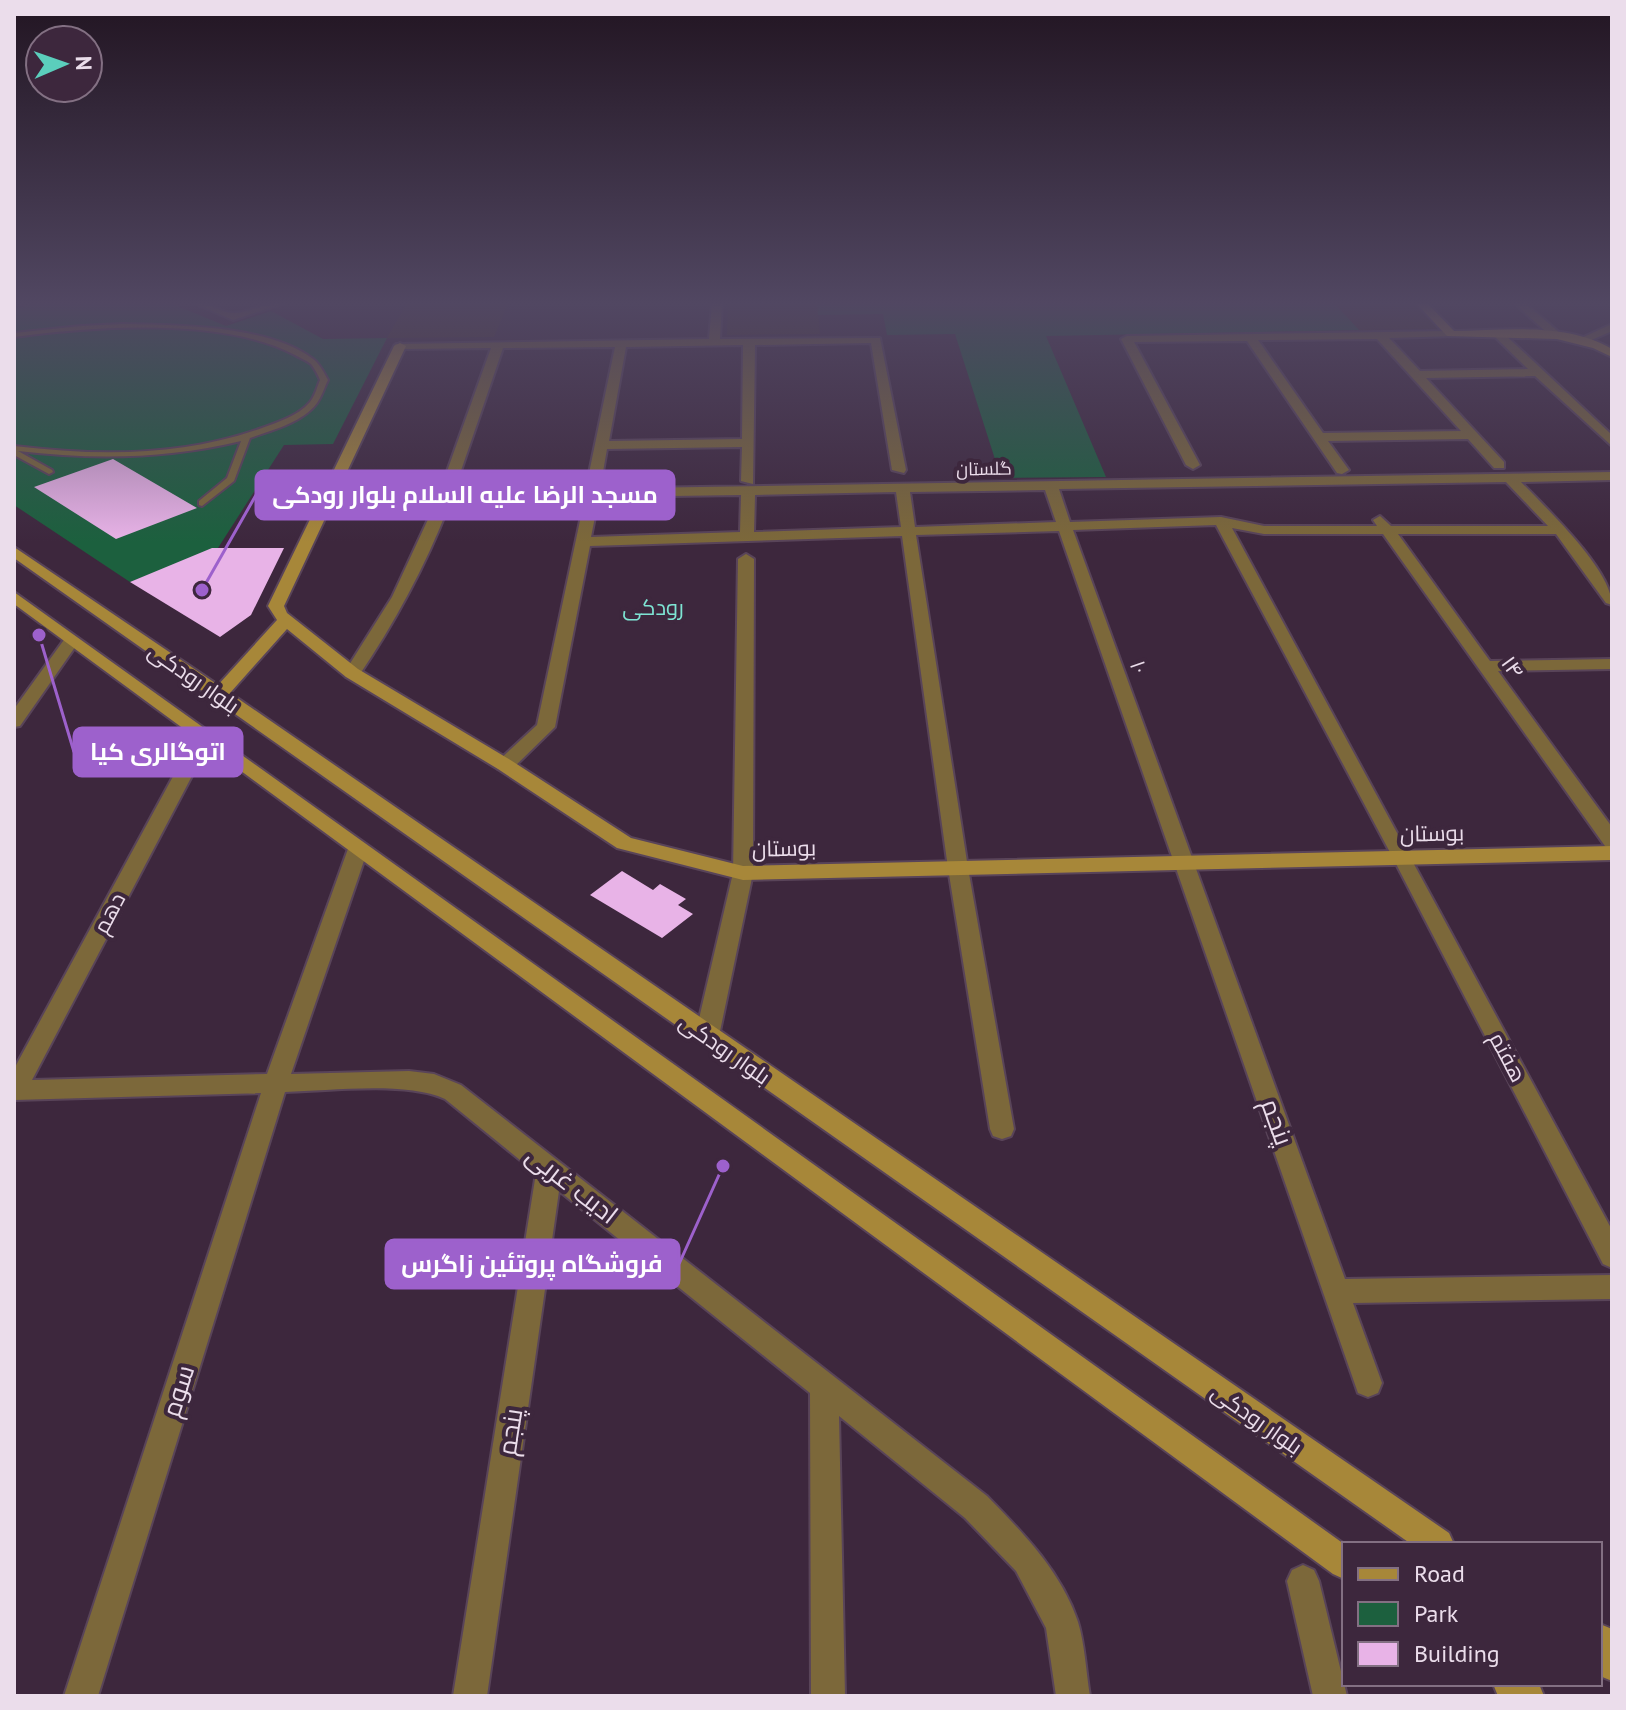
<svg xmlns="http://www.w3.org/2000/svg" width="1626" height="1710" font-family="'PT Sans',Cairo,sans-serif">
<rect width="100%" height="100%" fill="#3d273d"/>
<!-- education -->
<path fill="#46322d" d="M407 303H508L494 337 387 338Z
M728 303H817L820 334 727 335Z
M1334 303H1413L1439 329 1359 330Z"/>
<!-- green -->
<path fill="#1c603e" d="M37 303H170L226 326 271 311 323 339 387 338 333 444 284 445 218 548 130 582 14 505V309Z
M817 303H1334L1359 330 1046 336 1106 477 1001 478 955 334 887 335 883 314 818 315Z"/>
<!-- building -->
<path fill="#e8b3e7" d="M113 459 197 508 116 539 34 487Z
M212 548H284L251 615 220 637 130 582Z
M622 871 653 890 660 884 686 899 678 905 693 914 662 938 590 895Z"/>
<g fill="none" stroke-linecap="round" stroke-linejoin="round">
<!-- lane casing -->
<g stroke="#594459" stroke-width="4">
<path id="lane" d="M123 324C177 325 269 325 313 359 320 364 324 373 328 380 324 388 322 396 317 403 302 423 272 430 250 438L234 481 202 506 199 505V501L227 478 241 441C167 459 94 460 18 451L52 470 53 472 49 474 14 455V446C98 456 181 457 262 428 278 422 298 416 310 402 315 396 317 387 320 380 318 375 315 369 311 364 306 360 300 358 295 355 224 317 93 326 14 337V333L81 326Z"/>
</g>
<!-- street casing -->
<g stroke="#594459" stroke-width="4">
<path id="street" d="M194 303C209 303 218 311 232 313 246 314 267 302 284 303L233 320Z
M712 303H722L720 339 880 338 906 470 904 473 892 470 871 343 755 345 753 484 741 481 742 447 607 449 601 483 594 487 587 483 615 347 503 348 454 491 1612 472V480L1521 482C1546 508 1612 570 1612 605L1606 603 1556 534H1398L1490 661 1612 659V669L1498 671 1612 827V847L1605 846 1383 534H1264L1232 528 1612 1230V1268L1603 1264 1393 858 1216 525 1073 530 1345 1279 1612 1275V1299L1353 1303 1382 1383 1378 1393 1368 1397 1358 1393 1059 531 916 535 968 868 1014 1129 1011 1136 1002 1139 993 1136 990 1129 948 868 902 536 590 546 555 727 512 769H498L496 765 498 761 537 725 585 497 451 500C427 563 396 621 358 677H346L344 673 392 597 437 500 357 501 350 497 357 493 440 491 491 348 400 349 394 346 396 344 709 339ZM743 345 742 439 609 441 626 347ZM1506 482 1548 526H1391L1380 516 1373 520 1377 526H1264L1221 517 1070 522 1059 489ZM1045 490 1056 522 915 527 910 492ZM896 492 901 527 754 532 755 495ZM741 495 740 532 591 537 599 497Z
M1514 303H1525L1561 334V338H1553Z
M1612 324V331L1587 342 1577 340Z
M1451 331 1457 334 1455 336 1389 338 1420 371 1528 369 1492 334 1502 332 1612 435V446L1535 376 1426 378 1504 462V468H1494L1468 439 1328 441 1349 470 1342 474 1337 473 1247 341 1134 342 1200 465 1193 469 1186 465 1121 339 1127 336ZM1377 339 1461 431 1323 433 1258 340Z
M746 554 754 559 753 873 719 1036 715 1042 707 1045 699 1042 695 1036 733 873 738 559Z
M72 635 80 640 20 726 14 727V709L66 637Z
M204 731 213 736 32 1080 267 1074 348 849 358 843 365 844 368 849 291 1074 409 1071 434 1074 461 1085 987 1496C1023 1533 1061 1571 1078 1622 1085 1645 1086 1672 1090 1696H1056L1046 1628 1016 1571 965 1518 839 1416 845 1696H811L810 1393 559 1191 487 1696H453L536 1173 445 1099C407 1081 328 1091 285 1092L98 1696H64L261 1093 14 1100V1069L195 736Z
M1303 1565 1314 1570 1319 1581 1347 1696H1313L1287 1581 1292 1570Z"/>
</g>
<!-- secondary casing -->
<g stroke="#594459" stroke-width="4">
<path id="secondary" d="M1416 303H1427L1454 331C1505 330 1566 322 1612 349V357L1593 348 1557 339 1447 336Z
M400 343 406 346 284 606 287 613 358 669 512 761 631 838 743 866 1612 846V860L743 880 617 848 498 769 346 677 287 629 230 693 1449 1533 1454 1544H1411L14 558V547L218 685 277 620 268 606 394 346Z
M14 592 1344 1544V1579L1333 1574 14 604Z
M1600 1624 1612 1629V1681L1600 1676Z
M1493 1684H1539L1544 1696H1498Z"/>
</g>
<!-- lane -->
<use href="#lane" fill="#7c683a" fill-rule="evenodd"/>
<!-- street -->
<use href="#street" fill="#7c683a" fill-rule="evenodd"/>
<!-- secondary -->
<use href="#secondary" fill="#a78739" fill-rule="evenodd"/>
</g>
<!-- sky -->
<linearGradient id="sky" x2="0" y2="1"><stop stop-color="#221522"/><stop offset="0.56" stop-color="#514762"/><stop offset="1" stop-color="#514762" stop-opacity="0"/></linearGradient>
<rect width="1626" height="542" fill="url(#sky)"/>
<g text-anchor="middle" stroke-width="8" stroke-linejoin="round" paint-order="stroke">
<!-- far-street labels -->
<g font-size="18" fill="#ebddeb" stroke="#3d273d">
<text transform="translate(984 469) rotate(-1)" y="6">گلستان</text>
</g>
<!-- far-quarter labels -->
<g font-size="22" fill="#7ee4d3" stroke="#3d273d">
<text x="653" y="615">رودکی</text>
</g>
<!-- street labels -->
<g font-size="22" fill="#ebddeb" stroke="#3d273d">
<text transform="translate(1139 667) rotate(71)" y="8">۱۰</text>
<text transform="translate(1513 667) rotate(54)" y="8">۱۴</text>
<text transform="translate(194 678) rotate(35)" y="8">بلوار رودکی</text>
<text transform="translate(1432 833) rotate(-1)" y="8">بوستان</text>
<text transform="translate(784 848) rotate(-1)" y="8">بوستان</text>
<text transform="translate(109 913) rotate(-62)" y="8">دهم</text>
<text transform="translate(725 1049) rotate(35)" y="8">بلوار رودکی</text>
<text transform="translate(1508 1057) rotate(62)" y="8">هفتم</text>
<text transform="translate(1257 1419) rotate(35)" y="8">بلوار رودکی</text>
</g>
<!-- near-street labels -->
<g font-size="26" fill="#ebddeb" stroke="#3d273d">
<text transform="translate(1277 1122) rotate(70)" y="9">پنجم</text>
<text transform="translate(572 1185) rotate(38)" y="9">ادیب غربی</text>
<text transform="translate(178 1391) rotate(-72)" y="9">سوم</text>
<text transform="translate(510 1432) rotate(-81)" y="9">پنجم</text>
</g>
</g>
<!-- callouts -->
<path fill="none" stroke="#9d61cc" stroke-width="3" d="M202 590L256 495M39 635L74 752M723 1166L679 1264"/>
<g fill="#9d61cc" stroke="#3d273d" stroke-width="3">
<circle cx="202" cy="590" r="8"/>
<circle cx="39" cy="635" r="8"/>
<circle cx="723" cy="1166" r="8"/>
</g>
<g fill="#9d61cc" stroke="#9d61cc" stroke-width="3">
<rect x="256" y="471" width="418" height="48" rx="8"/>
<rect x="74" y="728" width="168" height="48" rx="8"/>
<rect x="386" y="1240" width="293" height="48" rx="8"/>
</g>
<g font-size="24" text-anchor="middle" font-weight="bold" fill="#fff">
<text x="465" y="503">مسجد الرضا علیه السلام بلوار رودکی</text>
<text x="158" y="760">اتوگالری کیا</text>
<text x="532" y="1272">فروشگاه پروتئین زاگرس</text>
</g>
<!-- border -->
<rect width="1626" height="1710" fill="none" stroke="#ebddeb" stroke-width="32"/>
<!-- legend -->
<rect x="1342" y="1542" width="260" height="144" fill="#3d273d" stroke="#837083" stroke-width="2"/>
<rect x="1358" y="1568" width="40" height="12" fill="#a78739" stroke="#837083" stroke-width="2"/>
<text x="1414" y="1582" font-size="24" fill="#ebddeb">Road</text>
<rect x="1358" y="1602" width="40" height="24" fill="#1c603e" stroke="#837083" stroke-width="2"/>
<text x="1414" y="1622" font-size="24" fill="#ebddeb">Park</text>
<rect x="1358" y="1642" width="40" height="24" fill="#e8b3e7" stroke="#837083" stroke-width="2"/>
<text x="1414" y="1662" font-size="24" fill="#ebddeb">Building</text>
<!-- north arrow -->
<g transform="translate(64 64) rotate(88)"><circle r="38" fill="#3d273d" stroke="#837083" stroke-width="2"/>
<path d="M0-6L14 30L0 20L-14 30Z" fill="#5bcebc"/>
<text y="-12" font-size="22" font-weight="bold" text-anchor="middle" fill="#ebddeb">N</text>
</g>
</svg>
